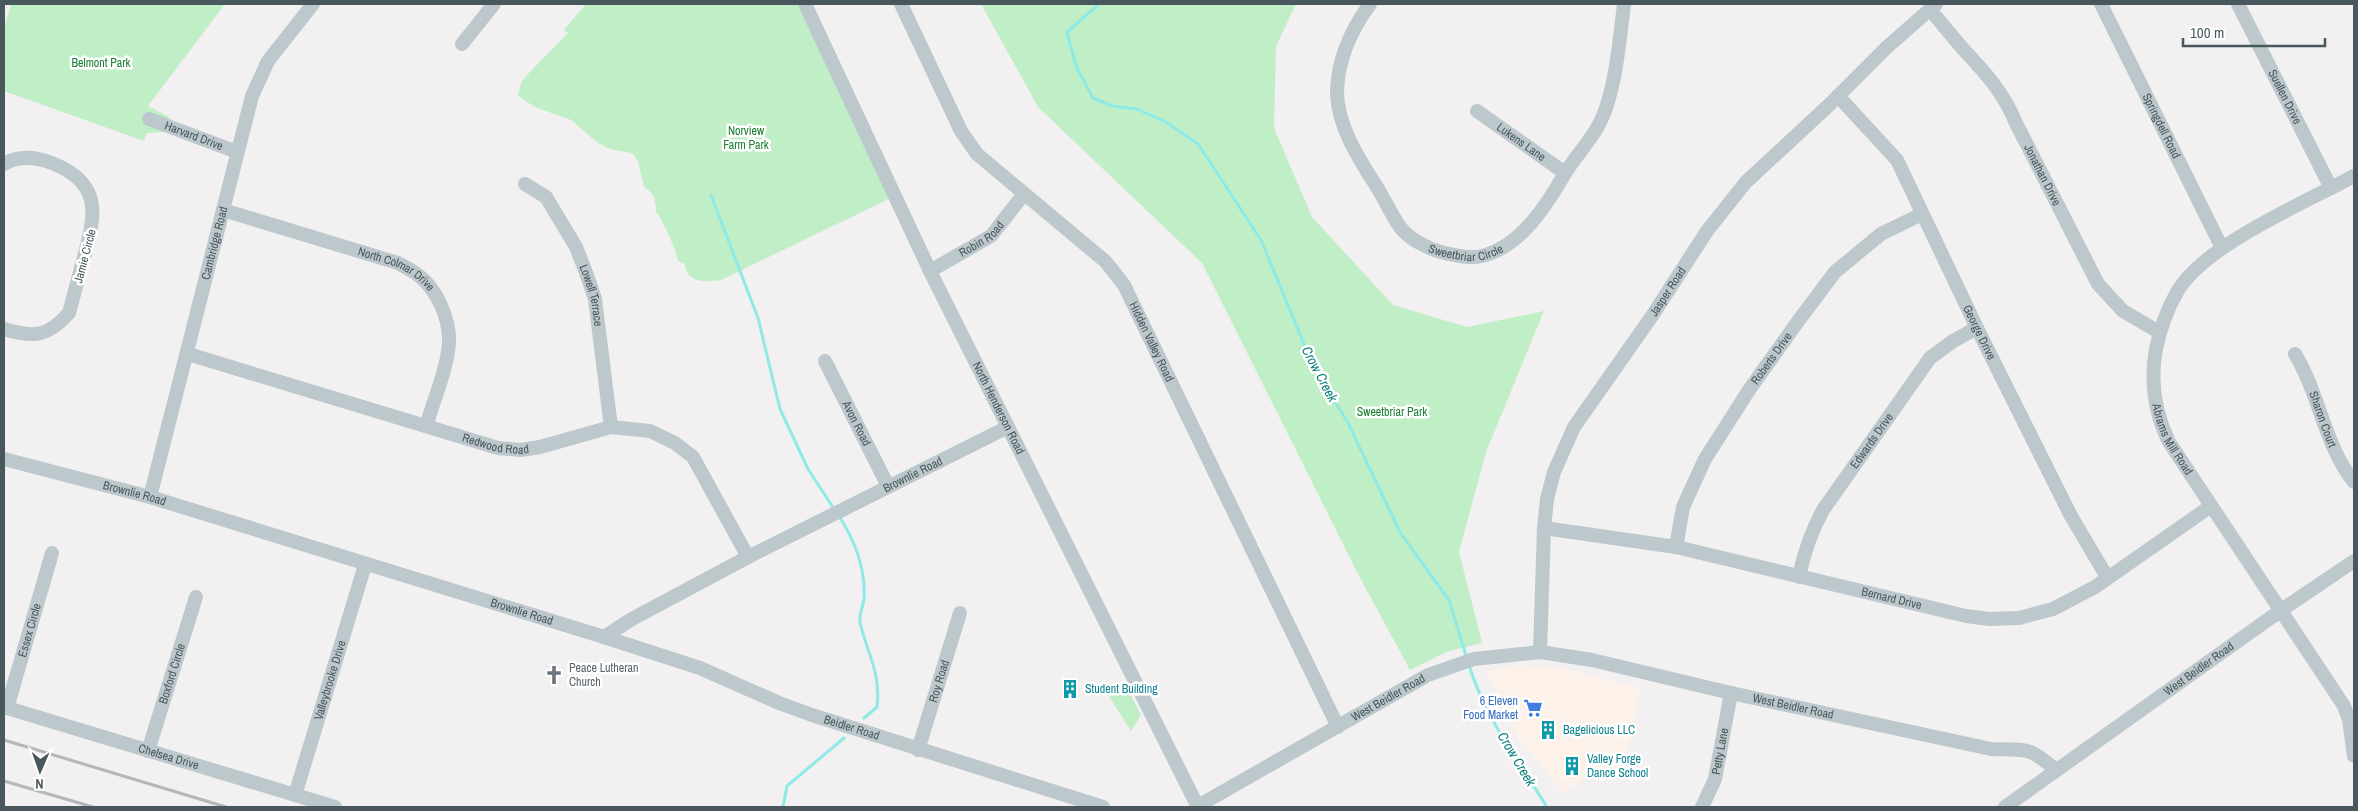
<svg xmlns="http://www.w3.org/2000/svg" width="2358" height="811" font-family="'Archivo Narrow',sans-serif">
<rect width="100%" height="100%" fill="#f2f0f0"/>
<!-- commercial -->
<path fill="#fcf2ea" d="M1519 665 1564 668 1641 688 1624 765 1596 770 1563 793 1514 733 1486 671Z"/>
<!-- green -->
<path fill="#c0eec6" d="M11 4H225L148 106 169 117 165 132 147 133 144 141 4 91V28Z
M586 4H804L895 196 721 280C706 282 687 284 685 264L678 261C678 254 662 218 656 212 656 200 654 193 644 187L638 161 632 153 610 149 598 143 571 120 535 107 518 96 521 83 528 74 568 33 564 30Z
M981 4H1296L1276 46 1274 128 1312 217 1393 305 1467 327 1544 311 1486 452 1459 552 1482 643 1446 652 1410 670 1358 574 1202 263 1038 107Z
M1126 685 1141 715 1131 731 1107 693Z"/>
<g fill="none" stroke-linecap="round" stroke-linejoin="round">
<!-- stream -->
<path stroke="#8eeae7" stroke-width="3" d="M1099 4 1067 32 1076 66 1093 98 1112 106 1137 109 1166 122 1198 144 1261 240 1314 368 1347 421 1401 534 1449 600 1467 659
M711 195 758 318 780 409 808 469 834 509
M839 516C855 541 866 568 864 599 863 606 859 614 860 622 867 654 881 671 877 707L864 718
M1469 665C1484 716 1519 762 1547 807
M783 807 787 786 844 738"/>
<!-- minor -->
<g stroke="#bcc8cc" stroke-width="14">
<path id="s1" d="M805 4 930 271 1198 807"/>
<path id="s2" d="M901 4 961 131 977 154 1106 262 1124 285 1338 727"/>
<path id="s3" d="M1370 4C1351 30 1338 58 1337 91 1337 124 1358 158 1375 184 1384 198 1391 214 1400 227 1409 239 1427 248 1441 252 1454 255 1469 259 1482 256 1520 247 1546 206 1564 175 1574 158 1589 143 1598 126 1615 97 1620 37 1624 4"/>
<path id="s4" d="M2101 4 2222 248"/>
<path id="s5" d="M2238 4 2331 188"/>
<path id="s6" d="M1930 10C1942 23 1953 38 1965 51 1987 75 2003 92 2016 123L2098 284 2123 311 2159 332"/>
<path d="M462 44 494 4"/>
<path id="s7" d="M1838 96 1897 160 1977 328 2071 516 2107 577"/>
<path id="s8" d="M1477 111 1565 173"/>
<path id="s9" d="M149 119 237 152"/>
<path d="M4 164C19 155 36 157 52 163 102 183 96 213 84 257 79 276 74 295 69 313 48 337 33 338 4 329"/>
<path id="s10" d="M2354 176C2306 202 2204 245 2177 292 2167 310 2160 329 2156 349 2150 381 2155 413 2169 442L2344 706 2349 720 2354 756"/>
<path id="s11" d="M525 184 546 197 576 247 587 275 595 299 611 427"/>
<path id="s12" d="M223 210 398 263C405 267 412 270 418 275 437 289 450 319 449 343 447 370 434 398 427 424"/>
<path id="s13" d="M930 271 991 236 1024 194"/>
<path id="s14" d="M188 354 498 448 521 450 540 447 611 427 650 431 675 443 693 457 748 557"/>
<path id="s15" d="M2295 354C2320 395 2324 445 2354 482"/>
<path id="s16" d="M825 361 888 486"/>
<path id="s17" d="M4 459 150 497 604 637 632 619 748 557 1008 427"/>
<path id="s18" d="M150 497 252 96 268 61 313 4"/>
<path id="s19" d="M1544 528 1676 547 1966 616 1990 619 2019 618 2053 609 2095 587 2211 506"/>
<path id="s20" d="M1676 547 1683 507 1705 459 1749 390 1799 320 1835 272 1881 234 1922 214"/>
<path id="s21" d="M1799 577C1804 552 1811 532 1823 510L1930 358 1953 341 1977 328"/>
<path id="s22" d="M604 637 700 668 779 703 812 715 1103 807"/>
<path id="s23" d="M1540 652 1544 528 1547 499 1554 472 1574 427 1652 316 1707 231 1746 182 1828 106 1886 48 1936 4"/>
<path id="s24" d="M4 707 335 807"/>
<path id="s25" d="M7 708 52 553"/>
<path id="s26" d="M918 750 960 613"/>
<path id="s27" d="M148 751 196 597"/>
<path id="s28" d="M295 795 365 565"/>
<path id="s29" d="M1196 807 1428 675 1474 659 1540 652 1592 660 1731 693 1991 749C2028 750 2028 746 2056 770"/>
<path id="s30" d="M1702 807 1715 779 1731 693"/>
<path id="s31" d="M2005 807 2280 611 2354 561"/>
</g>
<!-- rail -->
<path stroke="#b2b7ba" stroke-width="3" d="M4 740 226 807
M4 781 93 807"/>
</g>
<!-- icons -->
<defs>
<g id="church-bare" transform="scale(1.5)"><path d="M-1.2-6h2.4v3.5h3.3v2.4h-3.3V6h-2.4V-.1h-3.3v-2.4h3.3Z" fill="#6b7280" stroke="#fff" stroke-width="2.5" paint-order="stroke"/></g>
<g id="building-bare" transform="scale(1.5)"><path d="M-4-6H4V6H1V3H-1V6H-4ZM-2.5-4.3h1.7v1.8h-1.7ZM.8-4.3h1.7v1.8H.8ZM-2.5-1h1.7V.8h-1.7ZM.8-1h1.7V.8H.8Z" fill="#0f9aa8" stroke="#fff" stroke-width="2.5" paint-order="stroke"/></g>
<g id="supermarket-bare" transform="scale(1.5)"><path d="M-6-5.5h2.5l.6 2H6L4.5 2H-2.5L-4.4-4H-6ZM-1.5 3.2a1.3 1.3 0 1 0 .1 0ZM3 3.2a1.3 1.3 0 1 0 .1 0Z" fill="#3f7fe0" stroke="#fff" stroke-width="2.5" paint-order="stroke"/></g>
</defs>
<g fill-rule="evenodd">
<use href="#church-bare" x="554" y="675"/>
<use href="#building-bare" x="1070" y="689"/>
<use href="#supermarket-bare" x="1533" y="708"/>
<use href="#building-bare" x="1548" y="730"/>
<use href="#building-bare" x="1572" y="766"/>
</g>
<g text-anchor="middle" stroke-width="5" stroke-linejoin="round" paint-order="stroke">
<!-- park labels -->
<g font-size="12" fill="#197e33" stroke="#fff">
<text x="101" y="67">Belmont Park</text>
<text x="746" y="135">Norview<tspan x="746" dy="14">Farm Park</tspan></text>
<text x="1392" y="416">Sweetbriar Park</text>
</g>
<!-- street labels -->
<g font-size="12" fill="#48585d" stroke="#fff">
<text dy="4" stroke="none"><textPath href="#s5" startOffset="104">Suellen Drive</textPath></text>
<text dy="4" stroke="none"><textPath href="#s4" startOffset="136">Springdell Road</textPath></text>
<text dy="4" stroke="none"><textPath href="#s9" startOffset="48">Harvard Drive</textPath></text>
<text dy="4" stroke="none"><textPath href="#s8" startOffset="54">Lukens Lane</textPath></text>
<text dy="4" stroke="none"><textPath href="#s6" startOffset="201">Jonathan Drive</textPath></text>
<text dy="4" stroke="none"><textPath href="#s13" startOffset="61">Robin Road</textPath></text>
<text dy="4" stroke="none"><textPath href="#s18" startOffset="262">Cambridge Road</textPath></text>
<text dy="4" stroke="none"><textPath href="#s3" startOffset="320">Sweetbriar Circle</textPath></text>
<text transform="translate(85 256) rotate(-75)" y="4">Jamie Circle</text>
<text dy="4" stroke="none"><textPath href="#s12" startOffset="184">North Colmar Drive</textPath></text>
<text dy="4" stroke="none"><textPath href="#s23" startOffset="395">Jasper Road</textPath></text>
<text dy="4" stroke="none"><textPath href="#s11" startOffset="134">Lowell Terrace</textPath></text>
<text dy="4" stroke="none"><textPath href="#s7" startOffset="278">George Drive</textPath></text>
<text dy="4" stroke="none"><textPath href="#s2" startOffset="429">Hidden Valley Road</textPath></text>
<text dy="4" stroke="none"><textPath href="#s20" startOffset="214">Roberts Drive</textPath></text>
<text dy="4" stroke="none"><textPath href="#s1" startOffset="448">North Henderson Road</textPath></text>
<text dy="4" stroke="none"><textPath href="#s15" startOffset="71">Sharon Court</textPath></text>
<text dy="4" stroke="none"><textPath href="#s16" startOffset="70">Avon Road</textPath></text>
<text dy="4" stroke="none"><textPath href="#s10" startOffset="369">Abrams Mill Road</textPath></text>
<text dy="4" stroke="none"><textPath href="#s21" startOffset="156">Edwards Drive</textPath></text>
<text dy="4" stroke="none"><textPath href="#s14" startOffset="321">Redwood Road</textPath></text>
<text dy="4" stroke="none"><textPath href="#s17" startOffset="975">Brownlie Road</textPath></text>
<text dy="4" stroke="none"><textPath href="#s17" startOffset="135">Brownlie Road</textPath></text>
<text dy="4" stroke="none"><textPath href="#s19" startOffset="355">Bernard Drive</textPath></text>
<text dy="4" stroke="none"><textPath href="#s17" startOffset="540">Brownlie Road</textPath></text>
<text dy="4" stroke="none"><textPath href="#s25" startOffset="81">Essex Circle</textPath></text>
<text dy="4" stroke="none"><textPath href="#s31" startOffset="238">West Beidler Road</textPath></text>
<text dy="4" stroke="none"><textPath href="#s27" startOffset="81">Boxford Circle</textPath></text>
<text dy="4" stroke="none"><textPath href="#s28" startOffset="120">Valleybrooke Drive</textPath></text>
<text dy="4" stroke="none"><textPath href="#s26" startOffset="72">Roy Road</textPath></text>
<text dy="4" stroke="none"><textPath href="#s29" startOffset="221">West Beidler Road</textPath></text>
<text dy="4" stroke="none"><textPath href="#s29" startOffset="641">West Beidler Road</textPath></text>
<text dy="4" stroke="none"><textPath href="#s22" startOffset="264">Beidler Road</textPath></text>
<text dy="4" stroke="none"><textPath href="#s30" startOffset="59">Petty Lane</textPath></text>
<text dy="4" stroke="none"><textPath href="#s24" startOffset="172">Chelsea Drive</textPath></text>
</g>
<!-- worship labels -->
<g font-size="12" fill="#5b616d" stroke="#fff" text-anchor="start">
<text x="569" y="672">Peace Lutheran<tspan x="569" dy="14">Church</tspan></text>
</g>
<!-- culture labels -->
<g font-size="12" fill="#0d838f" stroke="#fff" text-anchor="start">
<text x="1085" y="693">Student Building</text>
<text x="1563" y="734">Bagelicious LLC</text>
<text x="1587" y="763">Valley Forge<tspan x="1587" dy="14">Dance School</tspan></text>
</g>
<!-- shop labels -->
<g font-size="12" fill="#366cbe" stroke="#fff" text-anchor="end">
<text x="1518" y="705">6 Eleven<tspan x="1518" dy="14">Food Market</tspan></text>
</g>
<!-- water labels -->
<g font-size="14" font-style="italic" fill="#10827f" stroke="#fff">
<text transform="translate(1320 374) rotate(62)" y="5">Crow Creek</text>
<text transform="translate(1517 759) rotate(59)" y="5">Crow Creek</text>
</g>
</g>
<!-- border -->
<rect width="2358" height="811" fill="none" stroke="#48585d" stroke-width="10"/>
<!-- north arrow -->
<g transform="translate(40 771) rotate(182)" stroke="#ffffff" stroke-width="4" paint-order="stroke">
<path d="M0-4L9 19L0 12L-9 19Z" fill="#48585d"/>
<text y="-8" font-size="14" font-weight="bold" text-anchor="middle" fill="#48585d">N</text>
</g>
<!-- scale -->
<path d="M2183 38v8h142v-8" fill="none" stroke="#48585d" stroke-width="2.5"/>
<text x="2190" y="38" font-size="15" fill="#48585d" stroke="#ffffff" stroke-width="4" paint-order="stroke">100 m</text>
</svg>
